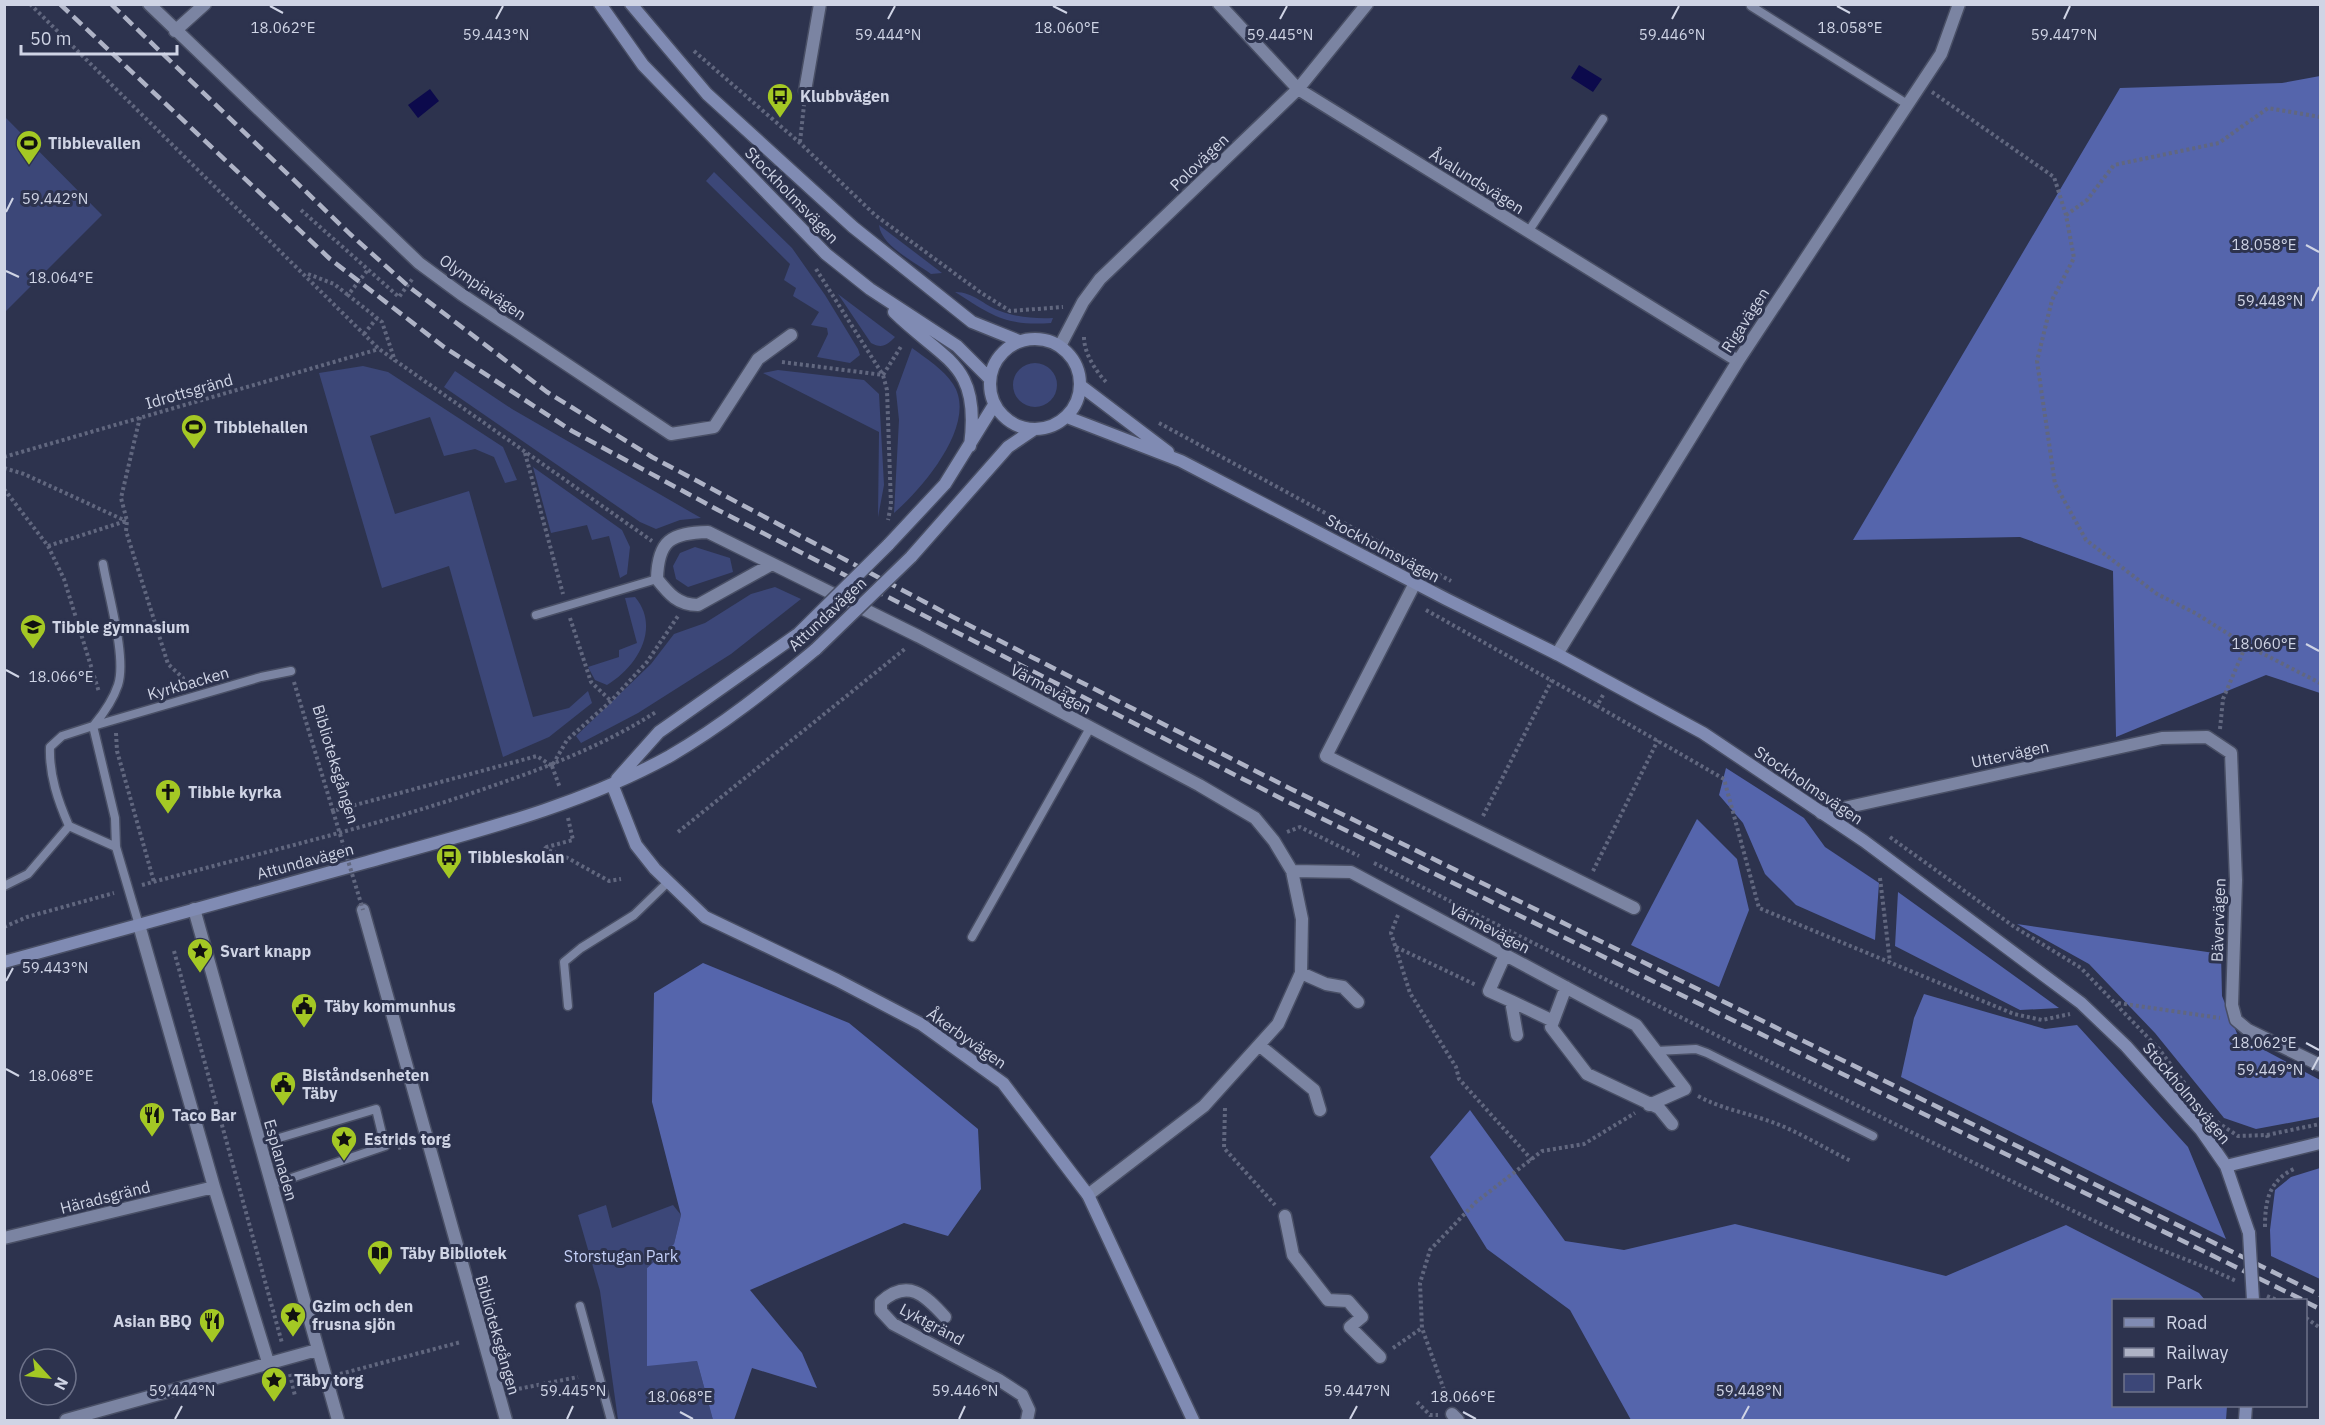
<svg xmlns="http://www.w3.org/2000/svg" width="2325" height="1425" font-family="'IBM Plex Sans',sans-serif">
<rect width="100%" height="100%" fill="#2d334e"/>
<!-- green -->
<path fill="#3c4778" d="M5 117 102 215 5 312Z
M714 172 792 248 825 295 858 349 860 355 850 363 817 357 828 334 827 328 811 325 819 312 793 296 796 288 784 280 790 264 706 181Z
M879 225 942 273 931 274C915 262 881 246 879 225Z
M955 292C974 292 983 305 1000 311 1015 317 1036 319 1053 318L1051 323C1005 326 993 316 955 292Z
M838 294 895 337C887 345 882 349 871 343Z
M912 348C927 359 943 369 953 384 979 423 922 489 894 513L899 420 896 392Z
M1013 385a22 22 0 1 1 44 0a22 22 0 1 1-44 0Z
M363 366 388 372 503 447 517 480 505 483 494 457 475 449 444 456 430 417 370 436 395 514 469 491 533 717 569 708 588 691 592 703 549 737 503 757 449 566 382 588 319 373Z
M778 370 864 380 879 394 884 485 878 517 879 432 763 373Z
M455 371 512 409 701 518 680 520 656 529 640 522 444 387Z
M533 467 622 530 630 547 627 574 620 578 609 536 592 540 587 525 551 533Z
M695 547 730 558 733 572 688 587 676 579 673 566 680 553Z
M775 587 801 599 731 654 638 713 581 743 576 736 651 664 674 634 705 623 751 594Z
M635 597C661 628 637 667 607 685L595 680 588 667 619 657V650L637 643 625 598Z
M606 1205 612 1228 673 1205 681 1215 674 1244 647 1268V1365L697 1361 713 1420H618L600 1291 578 1215Z"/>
<!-- forest -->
<path fill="#5565ac" d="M2320 76V693L2266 675 2116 737 2113 571 2020 537 1853 540 2120 88 2282 83Z
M1726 768 1804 818 1825 847 1879 883 1875 940 1796 905 1765 874 1743 823 1719 795Z
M1697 819 1737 859 1749 910 1719 987 1631 945Z
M1898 892 2059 1008 2020 1010 1895 946Z
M2017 924 2221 954 2222 996 2238 1036 2320 1080V1117L2256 1129 2224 1118 2155 1033 2089 964Z
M703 963 849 1023 978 1129 981 1189 948 1236 904 1223 750 1290 802 1353 817 1388 752 1368 734 1420H713L697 1361 647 1366V1268L674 1244 681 1215 652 1102 654 993Z
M1924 994 2045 1029 2077 1025 2188 1147 2226 1239 1901 1077 1914 1018Z
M1470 1110 1565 1241 1624 1250 1735 1224 1946 1276 2066 1225 2199 1293 2205 1300H2114V1406H2227L2226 1420H1631L1570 1310 1487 1249 1430 1157Z
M2320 1168V1279L2271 1256 2270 1230 2275 1190 2291 1177Z"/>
<!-- water -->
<path fill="#0c0a4c" d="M1579 65 1602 79 1593 92 1571 78Z
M430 89 439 101 418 118 408 105Z"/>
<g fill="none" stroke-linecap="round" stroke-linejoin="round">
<!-- lane casing -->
<g stroke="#494f65" stroke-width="11">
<path id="lane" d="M1751 6 1907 104
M1528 232 1603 119
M536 615 657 579
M94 725C104 713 113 700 118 685 127 658 108 594 103 564
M93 726 115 818 116 847 139 925
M116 847 69 826C58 801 49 775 50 747L62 736 93 726 261 677 291 671
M4 886 28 874 69 826
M972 937 1090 728
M568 1006 564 962 581 948 634 915 668 882
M1656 1051 1696 1049 1707 1053 1873 1136
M259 1144 376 1109 385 1146 271 1185
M580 1306 611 1420"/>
</g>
<!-- street casing -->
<g stroke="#494f65" stroke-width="15">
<path id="street" d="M149 4 419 263 461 294 671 434 714 427 758 359 791 335
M1219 4 1298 89 1738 361
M175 31 205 4
M805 91 820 4
M1060 346 1083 302 1100 279 1298 89 1367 4
M772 564 698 605C678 605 669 594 657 579 658 540 671 533 708 532L918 636 1199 785 1255 818 1274 841 1292 871 1302 919 1301 973 1278 1024 1204 1106 1088 1195
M1415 583 1326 756 1634 908
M1557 654 1738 361 1941 54 1959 4
M1821 813 2162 738 2207 737 2231 753 2236 880 2232 1005 2236 1020 2248 1030 2320 1065
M1292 871 1351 872 1636 1025 1685 1089 1649 1105
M194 909 338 1420
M363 910 506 1420
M139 925 214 1187 268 1362
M1505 955 1489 991 1511 1001 1517 1035
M1301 973 1326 984 1343 987 1358 1002
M1566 987 1551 1027 1587 1074 1659 1108 1672 1124
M1511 1001 1553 1021
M1259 1045 1314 1090 1320 1110
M1285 1216 1293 1255 1328 1300 1348 1301 1362 1317 1350 1327 1380 1357
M4 1238 214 1187
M945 1317C925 1295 908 1278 881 1302V1311L893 1324 999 1380 1022 1395 1029 1410 1027 1420
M1452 1414 1458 1420
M66 1420 317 1350"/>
</g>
<!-- secondary casing -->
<g stroke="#494f65" stroke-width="15">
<path id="secondary" d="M600 4 643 65 826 254 870 289 957 346 989 378
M631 4 707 94 853 227 972 322 1019 341
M894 312C945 362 981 363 970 446
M990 384a45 45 0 1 1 90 0a45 45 0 1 1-90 0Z
M1081 386 1168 452
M1067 417 1181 461 1446 599 1557 654 1703 733 1864 841 2081 1003 2126 1046 2201 1130 2226 1166 2249 1233
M888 545 945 484 994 405
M911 557 1008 447 1033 430
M617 779 659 732 798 634
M612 784 636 845 655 869 705 917 837 980 921 1024 1003 1083 1088 1195 1193 1420
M4 962C125 929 246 895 367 862 469 833 576 808 670 756 723 725 769 688 816 649
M2226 1166 2320 1143
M2245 1420 2246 1406"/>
</g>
<!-- path -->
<path stroke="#61677f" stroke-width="4" stroke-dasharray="3 3" stroke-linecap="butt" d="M30 4 379 349 652 541
M694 51 800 143 875 215 980 292 1010 311 1063 307
M1932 92 2054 177 2066 215 2074 258 2052 300 2037 361 2055 484 2086 540 2157 594 2195 613 2246 645 2320 683
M800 142 804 105
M301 210 399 297 413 278
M2066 215 2087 200 2114 165 2219 143 2268 108 2320 117
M816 269 883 375 887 390 891 505 888 520
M367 271 348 295 382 322 395 361
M308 274 334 284 348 295
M364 334 377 318
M1084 337C1084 353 1095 370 1106 382
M782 362 883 375 902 345
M140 417 121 498 127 521 126 531 168 664 183 678V684
M1159 423 1451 581
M525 453 563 594
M4 457 379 349
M4 468 24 474 126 521
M4 489 48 546 64 579 99 692
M48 546 126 521
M1426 610 1597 706
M570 618 591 682 611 701
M294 682 333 811 537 756 552 766 567 740 611 701 647 662 678 616
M1603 695 1597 706 1724 779 1759 908 2014 1014 2042 1020 2070 1014
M2220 729 2223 699 2246 645
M116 733 117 751 154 882
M552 766 560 788
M1483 816 1552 680
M568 818 573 840 543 848 564 856 609 881 621 879
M678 832 906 648
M1287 832 1300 827 1359 856
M1890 837 2013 926 2081 968 2159 1049 2189 1089
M1374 863C1618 985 1861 1110 2107 1227 2150 1247 2194 1261 2236 1281
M1593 871 1658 740
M1880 878 1890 962
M142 885C255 854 370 828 481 790 542 769 601 747 656 712
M1398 915 1391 933 1410 993 1456 1067 1459 1079 1532 1160
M4 927 27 917 114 893
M1396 947 1476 985
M174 951 282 1343
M2118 1003 2220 1018
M1698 1096C1720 1108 1739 1111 1763 1119 1793 1128 1822 1147 1851 1161
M1225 1108 1224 1148 1275 1205
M2217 1122 2238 1136 2267 1135 2268 1139
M2267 1135 2320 1124
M398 1148 413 1144
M2265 1227C2265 1200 2269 1180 2296 1168
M2267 1296 2277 1300
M2306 1318 2320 1328
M1393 1348 1422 1328
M290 1374 295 1396
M340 1374 461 1342
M513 1390 578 1377
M1448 1401 1422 1328 1420 1283 1430 1250 1476 1202 1542 1151 1584 1144 1635 1113
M1417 1402 1430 1415H1438"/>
<!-- lane -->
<use href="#lane" stroke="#7b84a2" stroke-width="8"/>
<!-- street -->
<use href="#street" stroke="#7b84a2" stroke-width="12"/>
<!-- secondary -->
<use href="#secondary" stroke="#808bb3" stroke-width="12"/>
<!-- rail -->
<path stroke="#aeb3c6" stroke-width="4.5" stroke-dasharray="12 6" stroke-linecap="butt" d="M60 4 330 259 444 347 572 431 718 510 1284 800 2303 1300
M111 4 350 234 408 286 547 392 652 457 953 617 1291 789 2320 1295
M2306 1302 2320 1309"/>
<!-- secondary-bridge casing -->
<g stroke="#494f65" stroke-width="15" stroke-linecap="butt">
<path id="secondary-bridge" d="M798 634 888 545
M816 649 911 557
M2249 1233 2253 1300"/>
</g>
<!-- path-bridge -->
<path stroke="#61677f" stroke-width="4" stroke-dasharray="3 3" stroke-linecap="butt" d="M333 811 363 910"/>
<!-- secondary-bridge -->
<use href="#secondary-bridge" stroke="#808bb3" stroke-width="12"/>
</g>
<!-- ticks -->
<path fill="none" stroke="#cfd4e5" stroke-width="2" d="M270 6 283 13M1053 6 1067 13M1837 6 1850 13M496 19 503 6M888 19 895 6M1280 19 1287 6M1672 19 1679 6M2064 19 2070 6M6 212 13 198M2306 245 2319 252M6 271 19 277M2312 301 2319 287M2306 644 2319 651M6 670 19 677M6 981 13 968M2306 1043 2319 1050M6 1069 19 1076M2312 1070 2319 1057M680 1412 693 1419M1463 1412 1476 1419M175 1419 182 1406M567 1419 573 1406M959 1419 965 1406M1350 1419 1357 1406M1742 1419 1749 1406"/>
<!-- icons -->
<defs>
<g id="bus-pin" transform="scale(1.35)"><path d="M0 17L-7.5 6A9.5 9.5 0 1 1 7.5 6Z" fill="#a4c824" stroke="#2d334e"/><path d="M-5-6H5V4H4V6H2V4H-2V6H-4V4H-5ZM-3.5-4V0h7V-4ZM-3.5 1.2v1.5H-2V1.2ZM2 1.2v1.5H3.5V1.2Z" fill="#111"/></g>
<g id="stadium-pin" transform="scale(1.35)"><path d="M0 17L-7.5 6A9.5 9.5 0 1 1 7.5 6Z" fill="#a4c824" stroke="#2d334e"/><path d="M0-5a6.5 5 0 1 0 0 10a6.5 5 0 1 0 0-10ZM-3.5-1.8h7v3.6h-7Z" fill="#111"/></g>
<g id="school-pin" transform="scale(1.35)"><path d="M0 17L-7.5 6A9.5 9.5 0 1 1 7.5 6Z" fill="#a4c824" stroke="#2d334e"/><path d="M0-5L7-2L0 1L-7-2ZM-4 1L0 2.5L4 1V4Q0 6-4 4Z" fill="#111"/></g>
<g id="church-pin" transform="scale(1.35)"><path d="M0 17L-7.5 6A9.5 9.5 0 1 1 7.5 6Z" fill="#a4c824" stroke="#2d334e"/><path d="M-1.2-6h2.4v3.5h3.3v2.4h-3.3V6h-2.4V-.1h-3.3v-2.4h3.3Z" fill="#111"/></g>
<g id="sight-pin" transform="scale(1.35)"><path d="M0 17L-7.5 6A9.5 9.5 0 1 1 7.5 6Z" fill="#a4c824" stroke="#2d334e"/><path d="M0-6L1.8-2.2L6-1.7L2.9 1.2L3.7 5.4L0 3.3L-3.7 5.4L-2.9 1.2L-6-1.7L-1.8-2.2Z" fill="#111"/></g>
<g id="civic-pin" transform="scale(1.35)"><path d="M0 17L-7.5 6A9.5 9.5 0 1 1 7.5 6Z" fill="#a4c824" stroke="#2d334e"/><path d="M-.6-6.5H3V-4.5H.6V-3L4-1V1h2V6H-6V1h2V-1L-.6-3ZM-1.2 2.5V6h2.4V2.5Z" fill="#111"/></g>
<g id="restaurant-pin" transform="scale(1.35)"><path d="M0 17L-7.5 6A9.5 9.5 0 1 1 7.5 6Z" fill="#a4c824" stroke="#2d334e"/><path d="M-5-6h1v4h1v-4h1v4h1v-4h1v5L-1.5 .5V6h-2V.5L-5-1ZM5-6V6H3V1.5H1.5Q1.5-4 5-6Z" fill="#111"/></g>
<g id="library-pin" transform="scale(1.35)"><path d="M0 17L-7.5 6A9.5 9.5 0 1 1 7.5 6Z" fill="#a4c824" stroke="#2d334e"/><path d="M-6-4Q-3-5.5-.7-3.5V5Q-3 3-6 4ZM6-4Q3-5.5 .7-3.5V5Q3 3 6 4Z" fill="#111"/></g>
</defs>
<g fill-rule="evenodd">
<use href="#bus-pin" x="780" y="96"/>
<use href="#stadium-pin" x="29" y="143"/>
<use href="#stadium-pin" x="194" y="427"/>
<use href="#school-pin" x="33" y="627"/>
<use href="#church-pin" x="168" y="792"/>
<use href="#bus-pin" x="449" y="857"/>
<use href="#sight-pin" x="200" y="951"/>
<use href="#civic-pin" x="304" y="1006"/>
<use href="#civic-pin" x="283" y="1084"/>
<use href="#restaurant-pin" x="152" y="1115"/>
<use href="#sight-pin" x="344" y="1139"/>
<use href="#library-pin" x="380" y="1253"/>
<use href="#sight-pin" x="293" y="1315"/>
<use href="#restaurant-pin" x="212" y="1321"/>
<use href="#sight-pin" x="274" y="1380"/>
</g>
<g text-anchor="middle" stroke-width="6" stroke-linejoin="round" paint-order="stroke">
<!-- poi labels -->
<g font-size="16" font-weight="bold" fill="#cfd4e5" stroke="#2d334e" text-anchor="start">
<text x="800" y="102">Klubbvägen</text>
<text x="48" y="149">Tibblevallen</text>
<text x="214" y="433">Tibblehallen</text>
<text x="52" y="633">Tibble gymnasium</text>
<text x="188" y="798">Tibble kyrka</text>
<text x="468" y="863">Tibbleskolan</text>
<text x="220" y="957">Svart knapp</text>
<text x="324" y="1012">Täby kommunhus</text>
<text x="302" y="1081">Biståndsenheten<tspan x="302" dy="18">Täby</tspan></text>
<text x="172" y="1121">Taco Bar</text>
<text x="364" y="1145">Estrids torg</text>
<text x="400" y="1259">Täby Bibliotek</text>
<text x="312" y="1312">Gzim och den<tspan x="312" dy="18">frusna sjön</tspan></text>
<text x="192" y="1327" text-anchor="end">Asian BBQ</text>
<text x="294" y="1386">Täby torg</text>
</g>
<!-- street labels -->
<g font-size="16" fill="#cfd4e5" stroke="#2d334e">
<text transform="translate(1199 162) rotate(-44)" y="6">Polovägen</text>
<text transform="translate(1477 181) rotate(32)" y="6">Åvalundsvägen</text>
<text transform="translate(792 195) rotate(46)" y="6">Stockholmsvägen</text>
<text transform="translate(483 287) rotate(35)" y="6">Olympiavägen</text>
<text transform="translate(1745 320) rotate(-57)" y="6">Rigavägen</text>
<text transform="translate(189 391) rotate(-16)" y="6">Idrottsgränd</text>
<text transform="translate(1383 548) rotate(28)" y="6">Stockholmsvägen</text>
<text transform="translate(827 614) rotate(-43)" y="6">Attundavägen</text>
<text transform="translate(188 683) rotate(-16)" y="6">Kyrkbacken</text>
<text transform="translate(1051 689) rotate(28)" y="6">Värmevägen</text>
<text transform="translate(2010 754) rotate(-12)" y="6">Uttervägen</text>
<text transform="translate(336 764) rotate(73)" y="6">Biblioteksgången</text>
<text transform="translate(1809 785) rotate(34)" y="6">Stockholmsvägen</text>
<text transform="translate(305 861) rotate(-15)" y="6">Attundavägen</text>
<text transform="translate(2218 920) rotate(-88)" y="6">Bävervägen</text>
<text transform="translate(1490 928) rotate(28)" y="6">Värmevägen</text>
<text transform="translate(967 1038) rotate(35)" y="6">Åkerbyvägen</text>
<text transform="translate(2187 1093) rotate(50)" y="6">Stockholmsvägen</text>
<text transform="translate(281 1160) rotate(74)" y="6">Esplanaden</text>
<text transform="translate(105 1197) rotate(-14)" y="6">Häradsgränd</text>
<text transform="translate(932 1324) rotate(28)" y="6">Lyktgränd</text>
<text transform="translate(498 1335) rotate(74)" y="6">Biblioteksgången</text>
</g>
<!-- park labels -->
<g font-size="16" fill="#c3cff7" stroke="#2d334e">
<text x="621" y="1262">Storstugan Park</text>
</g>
</g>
<g font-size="15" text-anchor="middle" fill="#cfd4e5" stroke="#2d334e" stroke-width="6" stroke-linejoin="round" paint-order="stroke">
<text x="283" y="33">18.062°E</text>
<text x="1067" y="33">18.060°E</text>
<text x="1850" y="33">18.058°E</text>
<text x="496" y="40">59.443°N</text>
<text x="888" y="40">59.444°N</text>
<text x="1280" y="40">59.445°N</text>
<text x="1672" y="40">59.446°N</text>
<text x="2064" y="40">59.447°N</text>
<text x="55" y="204">59.442°N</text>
<text x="2264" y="250">18.058°E</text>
<text x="61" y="283">18.064°E</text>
<text x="2270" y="306">59.448°N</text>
<text x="2264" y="649">18.060°E</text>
<text x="61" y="682">18.066°E</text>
<text x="55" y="973">59.443°N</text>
<text x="2264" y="1048">18.062°E</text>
<text x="2270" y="1075">59.449°N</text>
<text x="61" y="1081">18.068°E</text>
<text x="182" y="1396">59.444°N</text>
<text x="573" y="1396">59.445°N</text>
<text x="965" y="1396">59.446°N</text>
<text x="1357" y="1396">59.447°N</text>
<text x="1749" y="1396">59.448°N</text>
<text x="680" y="1402">18.068°E</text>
<text x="1463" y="1402">18.066°E</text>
</g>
<!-- border -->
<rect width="2325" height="1425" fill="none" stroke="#cfd4e5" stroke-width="12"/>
<!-- legend -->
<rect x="2112" y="1299" width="195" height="108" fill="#2d334e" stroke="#6e738a" stroke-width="1.5"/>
<rect x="2124" y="1318" width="30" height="9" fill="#808bb3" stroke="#6e738a" stroke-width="1.5"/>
<text x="2166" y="1329" font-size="18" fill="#cfd4e5">Road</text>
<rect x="2124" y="1348" width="30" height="9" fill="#aeb3c6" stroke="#6e738a" stroke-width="1.5"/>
<text x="2166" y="1359" font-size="18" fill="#cfd4e5">Railway</text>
<rect x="2124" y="1374" width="30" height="18" fill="#3c4778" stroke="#6e738a" stroke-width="1.5"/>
<text x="2166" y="1389" font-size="18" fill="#cfd4e5">Park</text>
<!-- north arrow -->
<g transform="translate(48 1377) rotate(117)"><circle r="28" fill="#2d334e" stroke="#6e738a" stroke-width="1.5"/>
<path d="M0-4.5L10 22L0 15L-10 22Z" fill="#a4c824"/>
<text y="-9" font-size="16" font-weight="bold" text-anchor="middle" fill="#cfd4e5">N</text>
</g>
<!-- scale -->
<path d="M21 45v9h156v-9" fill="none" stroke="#cfd4e5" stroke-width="3"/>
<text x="30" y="45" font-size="18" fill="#cfd4e5" stroke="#2d334e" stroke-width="4.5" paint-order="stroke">50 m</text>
</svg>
